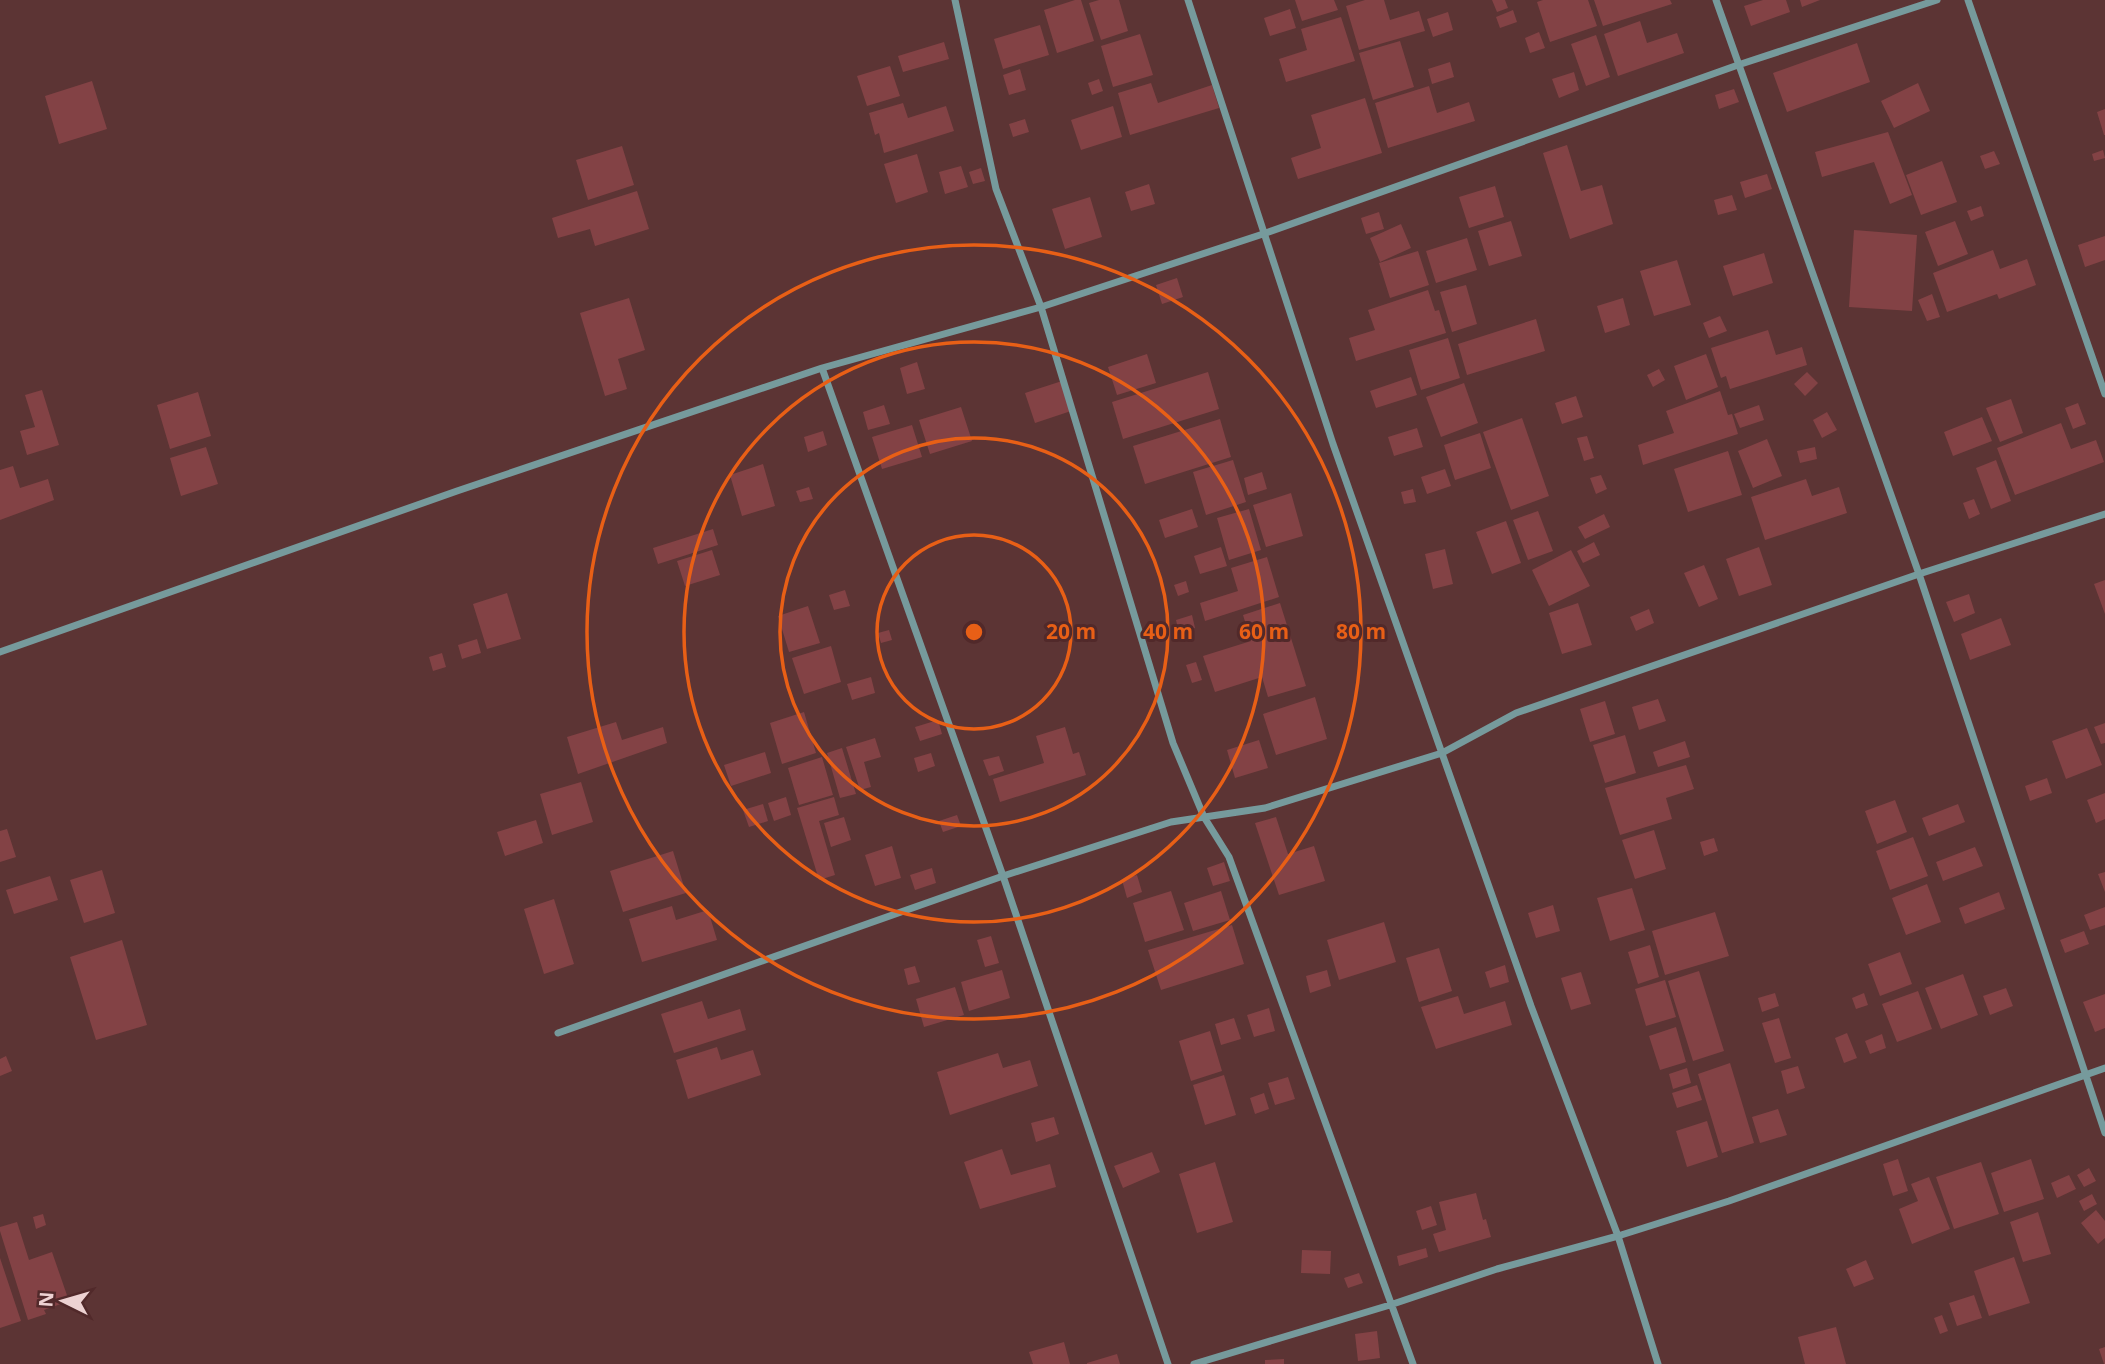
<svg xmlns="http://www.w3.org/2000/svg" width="2105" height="1364" font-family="'Open Sans',sans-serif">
<rect width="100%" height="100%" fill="#5c3434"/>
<!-- building -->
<path fill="#834245" d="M1075 0H1081L1094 41 1057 53 1044 10Z
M1099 0H1119L1128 31 1101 40 1089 3Z
M1295 0H1334L1338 10 1302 21Z
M1365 0H1384L1390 20 1419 11 1425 31 1359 50 1346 6Z
M1492 0H1505L1508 8 1497 12Z
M1543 0H1588L1597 26 1550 42 1537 2Z
M1594 0H1670L1672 4 1603 26Z
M1763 0H1786L1790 12 1751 26 1744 6Z
M1800 0H1820L1802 7Z
M1290 9 1296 28 1270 36 1264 18Z
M1513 10 1517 22 1500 28 1496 17Z
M1448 12 1453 30 1433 37 1427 19Z
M1341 17 1355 61 1286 82 1279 59 1307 50 1301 29Z
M1640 21 1647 43 1677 33 1684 53 1618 76 1604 34Z
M1040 25 1049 55 1003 69 994 39Z
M1539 32 1545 48 1530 53 1525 38Z
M1140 34 1153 75 1113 87 1101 46Z
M1596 35 1610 77 1586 86 1571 44Z
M1400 41 1414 87 1373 100 1359 53Z
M944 42 949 59 903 72 898 56Z
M1857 43 1870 82 1787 112 1773 73Z
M1450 62 1454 77 1432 84 1428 69Z
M890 66 900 96 867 106 857 76Z
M1020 69 1026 90 1009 95 1003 75Z
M1574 72 1579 90 1559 98 1552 79Z
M1099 79 1103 91 1092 95 1088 83Z
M92 81 107 129 59 144 45 96Z
M1151 83 1158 103 1212 85 1219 108 1130 135 1118 93Z
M1918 83 1930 111 1894 128 1881 101Z
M1429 86 1437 113 1469 102 1475 121 1388 148 1375 103Z
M1734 89 1739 102 1719 109 1715 95Z
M1365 98 1382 153 1298 179 1291 158 1321 148 1311 115Z
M903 103 908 118 946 106 954 131 884 153 879 133 875 135 869 113Z
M1113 106 1122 137 1081 150 1071 120Z
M2105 109V135H2104L2097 112Z
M1025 119 1029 132 1013 137 1009 124Z
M1888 132 1912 195 1890 204 1874 162 1822 177 1815 152Z
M1567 145 1581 191 1602 185 1613 224 1570 239 1543 153Z
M622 146 634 185 588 200 576 160Z
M2103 150 2105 158 2094 161 2092 154Z
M1994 151 2000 164 1985 169 1980 156Z
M917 154 928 192 896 203 884 164Z
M1942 161 1957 202 1921 215 1906 175Z
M961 166 968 187 945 194 939 172Z
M981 168 985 181 973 184 969 172Z
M1767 174 1772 189 1745 198 1740 182Z
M1149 184 1155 204 1131 211 1125 192Z
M1495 186 1504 217 1469 228 1459 197Z
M637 191 649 229 595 246 590 229 558 238 552 218Z
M1732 195 1737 210 1718 215 1714 200Z
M1090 197 1102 237 1065 249 1052 209Z
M1981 206 1984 216 1971 221 1967 211Z
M1379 212 1384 229 1366 234 1361 218Z
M1511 221 1522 256 1489 266 1478 231Z
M1955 221 1968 254 1938 266 1925 232Z
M1401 224 1411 248 1380 262 1370 238Z
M1854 230 1917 235 1912 311 1849 307Z
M2105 236V260L2085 267 2078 245Z
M1467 238 1477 270 1436 283 1426 251Z
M1993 250 2000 269 2027 259 2036 285 1999 299 1997 294 1947 312 1933 273Z
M1418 251 1429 285 1390 298 1379 263Z
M1764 253 1773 283 1733 296 1723 266Z
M1677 260 1691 305 1654 316 1640 271Z
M1177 278 1183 297 1162 304 1156 285Z
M1466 285 1477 324 1452 332 1440 292Z
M1428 290 1435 311 1439 310 1446 333 1356 361 1349 338 1375 330 1368 310Z
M1932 294 1940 317 1927 321 1918 300Z
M629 298 645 350 618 359 627 389 605 396 580 313Z
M1623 298 1630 325 1605 333 1597 306Z
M1720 316 1727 331 1709 338 1703 323Z
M1536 319 1545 351 1467 375 1458 344Z
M1768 330 1776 355 1802 347 1807 365 1730 389 1726 376 1721 378 1711 348Z
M1448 338 1460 378 1421 390 1409 350Z
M1147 354 1156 383 1117 395 1108 367Z
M1706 354 1718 387 1686 400 1674 366Z
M917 362 925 389 907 394 900 368Z
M1659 369 1665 380 1653 387 1647 375Z
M1208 372 1219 409 1123 439 1112 402Z
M1807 372 1818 383 1805 396 1794 384Z
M1411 377 1417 395 1376 408 1370 391Z
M1062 381 1071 411 1035 423 1025 393Z
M1464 383 1478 423 1441 437 1426 397Z
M42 390 59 445 27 455 20 431 35 427 25 395Z
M1720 391 1728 415 1732 414 1738 434 1643 465 1638 445 1674 433 1666 411Z
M198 392 211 436 170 449 157 405Z
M1576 396 1583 417 1562 424 1555 403Z
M2011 399 2023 433 2000 442 1986 408Z
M2078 403 2086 424 2073 429 2065 408Z
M884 405 890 424 868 430 863 412Z
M1759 405 1764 420 1740 428 1734 414Z
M961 407 972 441 930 454 919 420Z
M1827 412 1837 430 1822 438 1813 420Z
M1982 417 1992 441 1953 456 1944 432Z
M1522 418 1549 496 1511 510 1483 432Z
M1220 419 1231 457 1145 484 1133 446Z
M2061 423 2071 449 2096 440 2104 462 2015 495 1997 448Z
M912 425 922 457 882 469 872 437Z
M1417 428 1423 447 1394 456 1388 437Z
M823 431 827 445 808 452 804 437Z
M1480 433 1491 468 1455 480 1444 445Z
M1587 436 1594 458 1584 461 1577 438Z
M1767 439 1782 476 1753 488 1738 451Z
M206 447 218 484 181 496 170 458Z
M1815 447 1817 459 1800 463 1797 451Z
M1728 451 1742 495 1688 512 1674 469Z
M1233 460 1246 502 1206 515 1193 472Z
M1996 460 2011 501 1991 509 1976 468Z
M763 464 775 506 742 516 730 475Z
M13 466 20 488 48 479 54 500 0 520V470Z
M1445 469 1451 486 1427 494 1421 477Z
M1262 472 1267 489 1248 495 1244 478Z
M1601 475 1607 489 1596 494 1590 478Z
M1806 479 1812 496 1839 487 1847 513 1765 540 1751 497Z
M809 487 813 499 800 502 796 491Z
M1413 489 1416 502 1404 504 1401 492Z
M1291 493 1303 536 1266 547 1253 505Z
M1974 499 1980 514 1969 519 1963 503Z
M1192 509 1198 527 1165 538 1159 520Z
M1249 509 1261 550 1229 560 1217 518Z
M1538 511 1553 551 1528 560 1513 520Z
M1604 514 1610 527 1585 539 1578 527Z
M1506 521 1521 563 1492 574 1476 532Z
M713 529 718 545 658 564 653 548Z
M1594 542 1600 555 1583 563 1577 551Z
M1221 547 1227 566 1200 574 1194 556Z
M1759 547 1772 585 1739 596 1726 559Z
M1445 549 1453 584 1433 589 1425 554Z
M712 550 720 575 685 586 677 561Z
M1571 550 1590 586 1549 606 1532 570Z
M1267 557 1279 597 1205 621 1200 603 1238 591 1231 568Z
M1704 565 1718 599 1699 607 1684 573Z
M2105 580V614L2094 584Z
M1186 581 1189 592 1178 596 1174 585Z
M845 590 850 606 834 610 829 595Z
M507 593 521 639 487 649 473 604Z
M1969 594 1975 613 1954 622 1946 602Z
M1280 603 1306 686 1268 697 1262 677 1215 692 1203 656 1251 641 1243 615Z
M1578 603 1592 645 1562 654 1549 613Z
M808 606 820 643 789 652 778 616Z
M1649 609 1654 623 1636 631 1630 617Z
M1192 615 1195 628 1179 633 1176 620Z
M2001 618 2011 645 1970 660 1961 634Z
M889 630 892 640 881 643 878 633Z
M477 639 481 653 462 659 458 645Z
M831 646 841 682 804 694 792 658Z
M442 653 446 667 433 671 429 657Z
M1196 662 1202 680 1192 683 1186 665Z
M871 677 875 693 852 700 847 684Z
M1315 697 1327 739 1276 755 1263 714Z
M1658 699 1666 721 1639 730 1632 707Z
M1605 701 1615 734 1590 742 1580 709Z
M804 712 816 753 782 764 770 723Z
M938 720 942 734 920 741 915 727Z
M616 722 622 740 663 727 667 743 578 774 567 737Z
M2105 723V743L2101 744 2094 727Z
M1065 727 1073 754 1079 752 1086 775 1000 802 993 779 1044 763 1036 736Z
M2087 728 2102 765 2066 779 2052 741Z
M1625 735 1636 773 1605 783 1593 745Z
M875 738 881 757 864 762 871 787 860 790 846 747Z
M1259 740 1268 768 1235 778 1227 750Z
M1685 741 1690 757 1658 767 1653 752Z
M842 748 856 794 840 798 827 753Z
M765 752 771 773 731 786 724 765Z
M931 753 935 766 918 772 914 758Z
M999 756 1004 771 989 776 983 760Z
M822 757 833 795 799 805 788 768Z
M1686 765 1694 789 1666 798 1672 819 1620 835 1605 788Z
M2047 778 2052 793 2030 801 2025 786Z
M581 782 593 822 552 835 540 794Z
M2105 793V819L2096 823 2087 800Z
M786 797 791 815 774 821 768 803Z
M834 797 839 815 819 821 835 875 819 880 797 808Z
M1895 800 1907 832 1877 844 1865 811Z
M763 804 768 821 749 827 743 810Z
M1958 804 1965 822 1929 836 1922 818Z
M957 815 961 826 943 832 939 821Z
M844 817 851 840 831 847 824 823Z
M1276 817 1288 854 1314 846 1325 881 1279 895 1255 823Z
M536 820 543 843 505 856 497 832Z
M7 829 16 857 0 862V831Z
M1654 830 1666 869 1635 879 1622 840Z
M1913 837 1928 876 1890 890 1876 851Z
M1714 838 1718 851 1704 856 1700 842Z
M892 846 901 878 875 886 865 855Z
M1975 847 1983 866 1943 881 1936 862Z
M673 851 686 893 623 912 610 871Z
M1224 862 1230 881 1213 886 1207 868Z
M932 868 936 883 915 890 910 875Z
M102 870 115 913 84 923 70 880Z
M2105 872V892L2098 874Z
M1137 875 1142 892 1127 898 1122 880Z
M50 876 58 900 14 914 6 890Z
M1927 884 1941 922 1906 935 1892 898Z
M1632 888 1645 930 1610 941 1597 898Z
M1171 891 1184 930 1145 942 1133 903Z
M1221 891 1230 920 1193 931 1184 903Z
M1999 892 2005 909 1965 924 1959 908Z
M554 899 574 964 544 974 524 909Z
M1553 905 1560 931 1536 938 1528 913Z
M672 906 676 920 708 910 717 940 642 962 629 919Z
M2105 907V925L2090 930 2084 915Z
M1715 912 1729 956 1665 975 1652 931Z
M1384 922 1396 962 1339 980 1327 940Z
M1232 925 1244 964 1161 990 1148 950Z
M2084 931 2089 944 2065 953 2060 940Z
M991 936 999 963 985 967 977 940Z
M122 940 147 1025 96 1040 70 957Z
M1650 945 1659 977 1638 984 1628 952Z
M1439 948 1452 991 1419 1002 1406 958Z
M1900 952 1912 984 1880 996 1868 964Z
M1505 965 1509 982 1490 988 1485 972Z
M915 966 920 982 908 985 904 969Z
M1002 970 1010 998 969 1011 961 982Z
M1327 970 1331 986 1310 993 1306 976Z
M1699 971 1724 1051 1693 1061 1668 981Z
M1581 972 1591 1004 1571 1010 1561 978Z
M1963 974 1978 1015 1941 1029 1925 988Z
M1665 980 1676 1017 1646 1026 1635 989Z
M955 987 964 1015 924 1027 916 999Z
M2006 988 2013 1006 1990 1015 1983 996Z
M1918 991 1932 1029 1897 1042 1882 1004Z
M1775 993 1779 1006 1762 1012 1758 998Z
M1864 993 1868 1005 1856 1009 1852 998Z
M2105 994V1028L2095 1032 2083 1002Z
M1458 996 1464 1014 1505 1001 1512 1025 1436 1049 1421 1007Z
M702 1001 708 1019 740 1009 746 1030 674 1053 661 1014Z
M1269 1008 1275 1031 1254 1037 1247 1015Z
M1234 1018 1241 1039 1221 1045 1215 1024Z
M1779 1018 1791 1058 1775 1063 1762 1023Z
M1676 1027 1686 1062 1660 1070 1649 1036Z
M1210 1031 1222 1071 1191 1081 1179 1041Z
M1847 1033 1857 1058 1844 1063 1835 1038Z
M1882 1034 1886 1048 1870 1054 1865 1041Z
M717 1047 721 1060 753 1050 761 1075 688 1099 676 1060Z
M998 1053 1003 1068 1030 1060 1038 1086 950 1115 937 1072Z
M6 1056 12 1071 0 1076V1059Z
M1730 1063 1754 1143 1722 1153 1698 1074Z
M1798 1066 1805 1088 1787 1094 1781 1071Z
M1687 1068 1691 1083 1673 1089 1669 1074Z
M1224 1075 1236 1115 1205 1125 1193 1085Z
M1288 1077 1295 1099 1275 1105 1268 1083Z
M1697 1085 1702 1100 1677 1108 1672 1093Z
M1264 1093 1269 1109 1255 1114 1250 1098Z
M1778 1109 1787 1135 1760 1143 1752 1117Z
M1054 1117 1059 1134 1036 1142 1031 1123Z
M1707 1121 1718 1157 1687 1167 1676 1131Z
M1002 1149 1011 1175 1050 1164 1056 1187 980 1209 964 1162Z
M1152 1152 1160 1172 1123 1188 1114 1166Z
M1898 1159 1908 1191 1893 1196 1883 1164Z
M2031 1159 2044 1199 2004 1212 1991 1173Z
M1215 1162 1233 1222 1197 1233 1179 1174Z
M1981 1162 1999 1214 1954 1229 1936 1177Z
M2089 1168 2096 1181 2084 1187 2077 1175Z
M2069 1175 2076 1189 2057 1198 2051 1183Z
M1929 1177 1950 1229 1912 1244 1899 1209 1918 1201 1911 1184Z
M1476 1193 1483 1220 1486 1219 1491 1237 1439 1252 1433 1234 1446 1230 1439 1202Z
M2092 1194 2097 1204 2084 1211 2079 1201Z
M1431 1206 1437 1225 1422 1230 1416 1211Z
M2096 1210 2105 1221V1238L2098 1244 2081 1223Z
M2038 1212 2051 1254 2023 1262 2010 1222Z
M43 1214 46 1225 36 1229 33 1217Z
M17 1222 29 1260 52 1252 69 1301 44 1310 46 1314 28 1320 0 1231V1227Z
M1426 1248 1428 1257 1399 1266 1397 1256Z
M1302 1250 1331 1251 1330 1274 1301 1273Z
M2014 1257 2030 1303 1989 1316 1974 1271Z
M0 1258 21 1321 0 1328Z
M1866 1260 1874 1279 1854 1287 1846 1269Z
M1359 1273 1363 1283 1348 1288 1344 1278Z
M1974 1295 1982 1318 1957 1326 1949 1303Z
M1942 1315 1948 1331 1940 1334 1934 1318Z
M1836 1327 1846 1364H1805L1798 1337Z
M1377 1331 1380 1358 1358 1361 1355 1334Z
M1064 1342 1070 1364H1033L1029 1352Z
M2105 1347V1364H2104L2099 1349Z
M1117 1354 1120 1364H1087V1363Z
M1284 1359V1364H1265V1360Z"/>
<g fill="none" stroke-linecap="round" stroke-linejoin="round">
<!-- street -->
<path stroke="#769a9c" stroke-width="7" d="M955 0 996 189 1041 307 1173 743 1204 817 1229 857 1413 1364
M1188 0 1333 444 1531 1006 1618 1236 1658 1364
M1716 0 1919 574 2105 1133
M1968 0 2105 394
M822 368 1003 876 1168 1364
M0 652 457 491 822 368 1041 307 1263 234 1738 65 1937 0
M558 1033 1003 876 1171 822 1265 808 1442 753 1516 713 1919 574 2105 514
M1194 1364 1390 1305 1497 1269 1618 1236 1729 1201 2105 1068"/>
</g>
<!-- distance rings -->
<g fill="none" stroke="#e85f16" stroke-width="3.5">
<circle cx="974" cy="632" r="97"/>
<circle cx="974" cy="632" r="194"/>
<circle cx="974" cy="632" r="290"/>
<circle cx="974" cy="632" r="387"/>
</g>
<circle cx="974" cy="632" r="10" fill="#e85f16" stroke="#51292a" stroke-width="3.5"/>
<g font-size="21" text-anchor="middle" font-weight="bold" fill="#e85f16" stroke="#51292a" stroke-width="6" stroke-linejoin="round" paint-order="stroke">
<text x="1071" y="639">20 m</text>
<text x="1168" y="639">40 m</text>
<text x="1264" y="639">60 m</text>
<text x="1361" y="639">80 m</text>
</g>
<!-- north arrow -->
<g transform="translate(63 1301) rotate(275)" stroke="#51292a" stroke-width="5" paint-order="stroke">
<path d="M0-5L12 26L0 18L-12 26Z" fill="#edd2d2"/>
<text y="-10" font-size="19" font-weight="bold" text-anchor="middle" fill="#edd2d2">N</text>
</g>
</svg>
